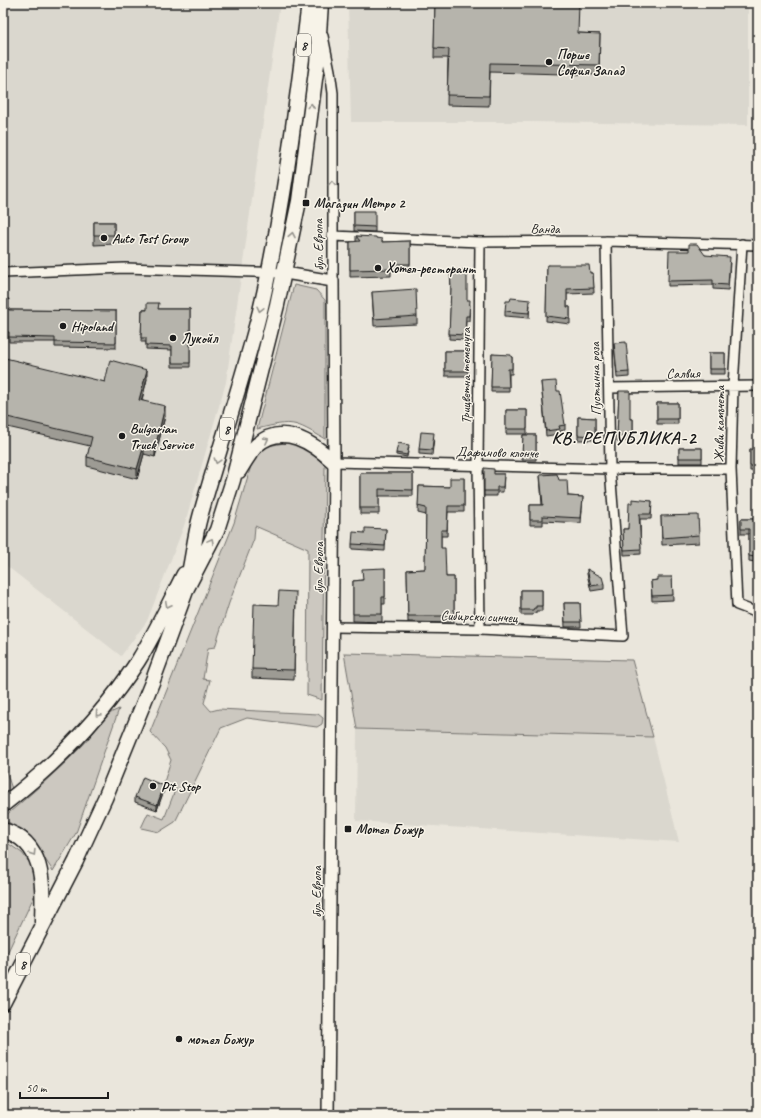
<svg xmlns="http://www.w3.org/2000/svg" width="761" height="1118" font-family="Caveat,sans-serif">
<rect width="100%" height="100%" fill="#eae6dc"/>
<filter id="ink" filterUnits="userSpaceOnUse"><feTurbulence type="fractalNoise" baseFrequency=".025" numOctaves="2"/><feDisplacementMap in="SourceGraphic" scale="8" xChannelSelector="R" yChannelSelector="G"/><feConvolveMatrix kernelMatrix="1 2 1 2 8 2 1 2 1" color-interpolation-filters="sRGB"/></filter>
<g filter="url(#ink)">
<!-- built -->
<path fill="#dad7ce" d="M3 3H280L226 382 184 526 147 621 121 656 3 563Z
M348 3H748V125L529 122H351Z
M357 729 653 737 679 842 356 821Z"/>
<!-- green -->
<path fill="#ccc8c0" stroke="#74726e" d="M294 285 316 290 325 300V439C293 421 294 420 257 429Z
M289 442 307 448 325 466 322 700 307 695 308 549 255 526 254 539 229 603 215 647 208 648 203 679 210 680 204 703 211 711 219 709 318 714 323 718 322 724 317 727 247 718 221 728 175 822 159 832 141 828 148 813 164 819 176 788 164 782 171 760 165 748 150 732 234 523 253 459 268 446Z
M344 653 632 660 653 737 357 729Z
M119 709 76 833 53 871 39 850 21 831 3 818C31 794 58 771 83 745 96 732 101 715 119 709Z
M6 771 12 789 3 797V773Z
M3 840 22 853 33 867 36 892 3 962Z"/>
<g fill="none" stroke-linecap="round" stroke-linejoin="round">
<!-- minor casing -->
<g stroke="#1c1c1c" stroke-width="12">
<path id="minor" d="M323 36 330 71 333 93V281
M332 236 480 242 606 241 758 245
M480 242 478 465 480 629
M742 244 733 386 731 469 737 605 758 613
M3 273 125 268 285 273
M609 388 758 386
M334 462 610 469H731
M333 627 480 629 623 636 610 469 606 241"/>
</g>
<!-- tertiary casing -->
<g stroke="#1c1c1c" stroke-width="14">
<path id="tertiary" d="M285 273 333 281 334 462 328 1115"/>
</g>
<!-- primary casing -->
<g stroke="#1c1c1c" stroke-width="17">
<path id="primary" d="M239 471C244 463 250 452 257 445 283 422 313 443 334 462
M189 573C193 555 195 535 200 517 219 448 243 380 260 311 284 210 296 106 309 3
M3 805C55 765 102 716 138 661 155 634 169 603 184 574
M3 830C46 842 43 886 42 922
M3 1003 76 861 105 798 153 680 187 588 217 530 233 480 277 305 299 201 317 64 321 3"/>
</g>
<!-- minor -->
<use href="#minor" stroke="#f7f3e8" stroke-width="9"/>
<!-- tertiary -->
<use href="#tertiary" stroke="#f7f3e8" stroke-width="11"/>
<!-- primary -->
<use href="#primary" stroke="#f7f3e8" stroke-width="14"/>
</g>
<!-- wall -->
<path fill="#9d9b94" stroke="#1c1c1c" d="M435 3 578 33 600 34 599 75 490 72 489 106 447 105 448 58H434Z
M354 211 375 227V232L354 231Z
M94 222H114V244L94 245Z
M356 236 376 238 382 242 410 241V271H391V276L350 277V242H356Z
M705 255 730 262 728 290 713 289V285L668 286V281Z
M547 265 590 273H593L594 293 567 294V307H570V324L546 321Z
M450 270 470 305 469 321H466L465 340 449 339 451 290Z
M372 292 417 316V324L374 326Z
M3 299 9 310 116 311V348L55 347V342H9V337H3Z
M530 305 529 318 505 316V311Z
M159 309H190V367H172V350L146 349V342H141L142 310Z
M614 343 629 372V377L617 378Z
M445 351H468V376H445Z
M709 353H725V374H709Z
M492 354 512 357V374H509V392H491Z
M3 366 105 382 147 379 142 400 165 416 155 457 144 454 137 479 87 466V457L90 446 3 426Z
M541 382 557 391 565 425V430L560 431V434L546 436Z
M619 391 630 419H633V441H617Z
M657 403H678V424H657Z
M506 410H527V434H506Z
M578 417 595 418V440H578Z
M523 435H536V460H522Z
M434 438 432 455 419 454V449Z
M409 447 407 457 396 455V453Z
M679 448H702V463H679Z
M750 449 758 450V471H750Z
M484 468 494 474H504L503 492H497V496H484Z
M360 473H413V496H379V514H360Z
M540 475 559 480 568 496 583 497 581 523 543 521V525H530V505H542Z
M464 478V512H448L447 536H441V548L446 577H454V623L408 622 407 570 425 569 426 515 418 513 419 486 450 487Z
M652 501 651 519H640L641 554 624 555 623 529H628L632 503Z
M661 516 699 535V543L662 545Z
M741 519H758V585H755V562L749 561V534H741Z
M386 529 385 551 352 549V544L365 533Z
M385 568V604H382V622L353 621V581L362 580Z
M587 569 604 584V589L591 591 587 574Z
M672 577 673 600 652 601 651 581 657 580Z
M521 590H542V611H536V613H534L533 615H521Z
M296 601 294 680 252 678V669L278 605Z
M564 603H580L581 627H565Z
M164 790 157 810 135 802V797Z"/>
<!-- shaded-wall -->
<path fill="#7f7e78" stroke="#1c1c1c" d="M147 370V379L139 410V400Z
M165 406V416L155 457V448Z
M144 445V454L137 479V469Z
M164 786V790L157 810V805Z"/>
<!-- building -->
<path fill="#b6b4ac" stroke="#1c1c1c" d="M435 3H579L578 33 600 34 599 65 490 63 489 96 447 95 449 49 434 48Z
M354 211H375V227L354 226Z
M94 222H114V235H94Z
M356 236 376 237V238L382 239V242L410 241V264H391V269L350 270V242L360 241Z
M689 244H697L705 255 730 257 728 285 713 284V280L668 281 669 251H689Z
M547 265H589L590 273H593L594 288 567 289V307H570V319L546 316Z
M450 270H467V300H470L469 316H466L465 335 449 334 451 288Z
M416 289 417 316 374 319 372 292Z
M511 298 530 300 529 313 505 311 506 301H510Z
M3 299H9V310L116 311V343L55 342V338L9 337V332H3Z
M147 303H159L158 309H190V363H172V346L146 345V338H141L142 310H147Z
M626 342 629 372 617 373 614 343Z
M445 351H468V371H445Z
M709 353H725V369H709Z
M492 354 511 355V357H512V369H508L509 387H491Z
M5 358 105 382 110 360 147 370 139 400 165 406 155 448 144 445 137 469 87 457 92 437 3 416V366Z
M556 381 557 391H560L565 425 559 426 560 429 546 431 541 382Z
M619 391H630V419H633V436H617Z
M657 403H678V419H657Z
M506 410H527V429H506Z
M578 417 595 418V436L578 435Z
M421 432 434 433 432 450 419 449Z
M523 435H536V455H522Z
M398 443 409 445 407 455 396 453Z
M679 448H702V458H679Z
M750 449 758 450V466H750Z
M484 468 494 469V474H504L503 487H497V491H484Z
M360 473H413V490L379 489V508H360Z
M557 474 559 480H567L568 496 583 497 581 518 543 516V520H530V505H543L540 475Z
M450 478H464V506H448L447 530H441V548H445L446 577H454V616H408L407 570 425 569 426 508 418 506 419 486 450 487Z
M632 499 652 501 651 514H639L641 549 624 550 623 529H628L629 503H632Z
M698 515 699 535 662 538 661 516Z
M741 519H758V580H755V557L749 556V529H741Z
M365 528 386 529 385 546 352 544 353 532 365 533Z
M385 568V597H382V614H353V581L363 580 362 569Z
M587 569 602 577 604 584 591 586Z
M657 577H672L673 595 652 596 651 581 657 580Z
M521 590H542V606H536V608H534L533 610H521Z
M279 591 296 592 294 670 252 669 254 604 278 605Z
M564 603H580L581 622H565Z
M143 777 164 786 157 805 135 797Z"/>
<!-- one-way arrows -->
<defs><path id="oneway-chevron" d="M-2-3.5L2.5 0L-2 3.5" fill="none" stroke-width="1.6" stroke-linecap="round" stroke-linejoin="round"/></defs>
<g stroke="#94928c">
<use href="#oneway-chevron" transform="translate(311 106) rotate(-83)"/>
<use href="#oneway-chevron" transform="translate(332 183) rotate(-90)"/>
<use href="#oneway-chevron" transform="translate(292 235) rotate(-79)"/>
<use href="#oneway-chevron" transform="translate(260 309) rotate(103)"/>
<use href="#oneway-chevron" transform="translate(266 440) rotate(-28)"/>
<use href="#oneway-chevron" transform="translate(217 461) rotate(107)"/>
<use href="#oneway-chevron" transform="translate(211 541) rotate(-62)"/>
<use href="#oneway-chevron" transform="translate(168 605) rotate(117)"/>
<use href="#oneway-chevron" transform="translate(98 714) rotate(131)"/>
<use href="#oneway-chevron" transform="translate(33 853) rotate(58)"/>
</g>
</g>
<!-- markers -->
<g fill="#1c1c1c" stroke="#f7f3e8" stroke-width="1.5">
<circle cx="549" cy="62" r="4"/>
<rect x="302" y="199" width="8" height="8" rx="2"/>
<circle cx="104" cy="238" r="4"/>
<circle cx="378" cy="268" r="4"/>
<circle cx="63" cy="326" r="4"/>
<circle cx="173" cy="338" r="4"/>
<circle cx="122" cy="436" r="4"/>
<circle cx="153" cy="786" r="4"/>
<rect x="344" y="825" width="8" height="8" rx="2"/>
<circle cx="179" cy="1039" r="4"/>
</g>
<g text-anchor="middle" stroke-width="3" stroke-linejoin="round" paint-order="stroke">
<!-- shield labels -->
<g fill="#f7f3e8" stroke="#5e5c59" stroke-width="1">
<rect x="297" y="34" width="14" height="22" rx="3"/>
<rect x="220" y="418" width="14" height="22" rx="3"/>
<rect x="16" y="953" width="14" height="22" rx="3"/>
</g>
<g font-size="13" font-weight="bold" fill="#1c1c1c">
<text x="304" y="50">8</text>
<text x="227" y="434">8</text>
<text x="23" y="969">8</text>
</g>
<!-- poi labels -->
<g font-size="14" font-weight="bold" fill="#1c1c1c" stroke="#f7f3e8" text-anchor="start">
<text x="557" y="59">Порше<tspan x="557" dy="16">София Запад</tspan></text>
<text x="314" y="208">Магазин Метро 2</text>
<text x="112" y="243">Auto Test Group</text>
<text x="386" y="273">Хотел-ресторант</text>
<text x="71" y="331">Hipoland</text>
<text x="181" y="343">Лукойл</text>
<text x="130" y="433">Bulgarian<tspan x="130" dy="16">Truck Service</tspan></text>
<text x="161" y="791">Pit Stop</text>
<text x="356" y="834">Мотел Божур</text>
<text x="187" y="1044">мотел Божур</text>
</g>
<!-- street labels -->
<g font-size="14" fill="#1c1c1c" stroke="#f7f3e8">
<text x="545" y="233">Ванда</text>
<text transform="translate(318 245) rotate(-91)" y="5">бул. Европа</text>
<text transform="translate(683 373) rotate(-1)" y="5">Салвия</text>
<text transform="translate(465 376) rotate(-90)" y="5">Трицветна теменуга</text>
<text transform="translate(595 379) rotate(-91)" y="5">Пустинна роза</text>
<text transform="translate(719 424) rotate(-89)" y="5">Живи камъчета</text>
<text transform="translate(497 452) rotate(1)" y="5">Дафиново клонче</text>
<text transform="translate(318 568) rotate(-90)" y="5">бул. Европа</text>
<text transform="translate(479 616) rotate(2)" y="5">Сибирски синчец</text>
<text transform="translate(316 892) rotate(-90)" y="5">бул. Европа</text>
</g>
<!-- district labels -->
<g font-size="18" font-weight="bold" letter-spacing="1" fill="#1c1c1c" stroke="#f7f3e8">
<text x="624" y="444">КВ. РЕПУБЛИКА-2</text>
</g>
</g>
<!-- margin -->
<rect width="761" height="1118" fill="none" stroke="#f7f3e8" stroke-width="16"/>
<rect x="8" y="8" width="745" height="1102" fill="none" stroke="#1c1c1c" stroke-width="1.5" filter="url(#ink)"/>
<!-- scale -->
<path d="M20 1092v6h88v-6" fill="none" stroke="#1c1c1c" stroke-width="2"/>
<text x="26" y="1092" font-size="12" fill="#1c1c1c" stroke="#f7f3e8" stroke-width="3" paint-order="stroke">50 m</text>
</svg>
